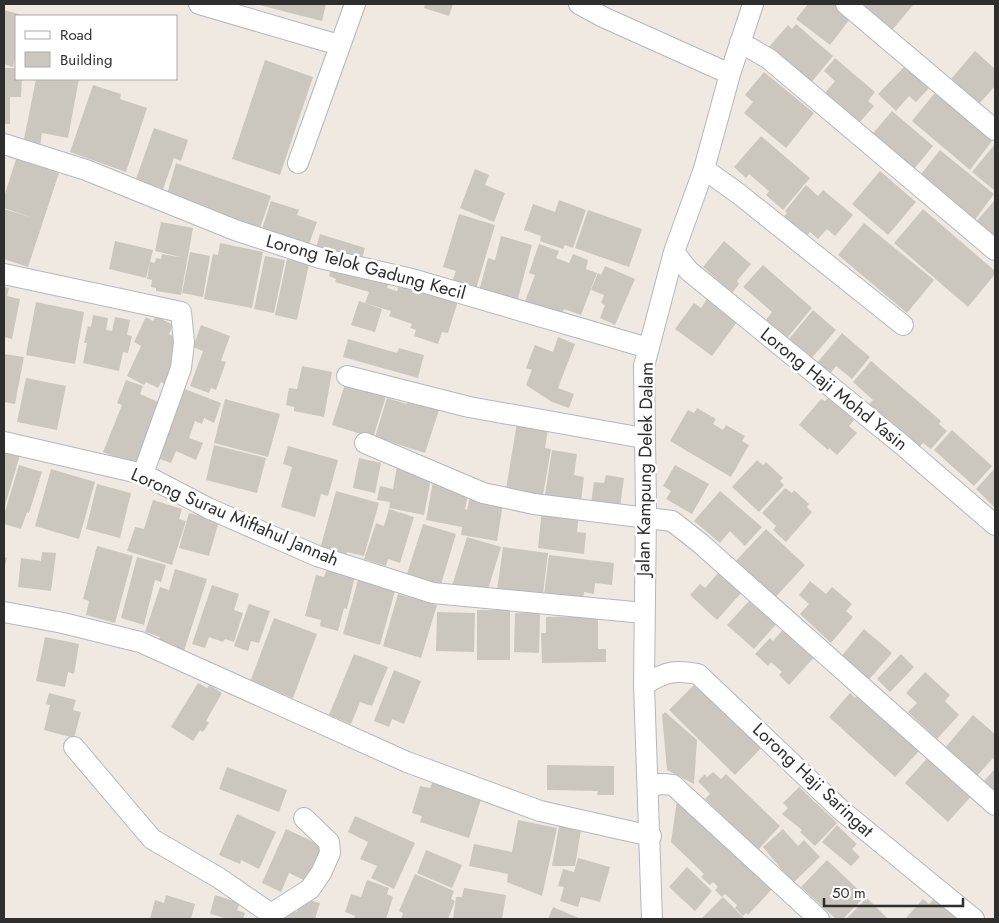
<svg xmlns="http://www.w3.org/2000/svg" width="999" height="923" font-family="Jost,sans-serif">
<rect width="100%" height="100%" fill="#efe9e1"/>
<!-- building -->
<path fill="#cbc7bf" d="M255 4H326L322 21Z
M425 4H453L449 16 424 8Z
M808 4H838L853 15 830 45 796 19Z
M867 4H914L892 30 865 6Z
M4 10 26 16H16V53L13 67 4 64Z
M796 24 833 56 805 90 763 54 788 25 792 29Z
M975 51 995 69V86L979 104 951 79Z
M835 58 875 92 868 101 874 106 860 122 825 93 835 81 824 71Z
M265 60 313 77 280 175 232 159Z
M908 63 932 85 916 102 909 96 896 111 878 94Z
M4 68H16V79H22L21 97H10V124H4Z
M764 72 814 113 786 148 744 113 753 102 745 95Z
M36 79H79L68 138 42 133 40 147 23 144Z
M93 85 121 94 120 99 147 108 126 172 70 152Z
M938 89 995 137 970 170 912 121Z
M892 111 933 146 905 180 863 145Z
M154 128 188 140 181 161 174 158 163 189 136 179Z
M761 136 810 178 783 210 766 195 769 191 749 174 746 178 734 167Z
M995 144V191L972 172Z
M940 150 994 194 974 221 915 182Z
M16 159 59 173 28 267 4 259V209L33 218 4 208V197Z
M176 163 271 196 260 228 206 211 208 207 167 194Z
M475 169 489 175 485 185 505 193 494 222 460 208Z
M880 171 916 202 888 235 852 204Z
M806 185 818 196 823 190 853 215 835 236 827 229 818 239 810 232 805 238 782 218 787 213 785 211Z
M559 200 586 210 573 248 565 245 563 249 540 241 541 236 524 230 533 204 555 212Z
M995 200V247L972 226Z
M271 201 299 210 297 215 317 222 309 244 262 229Z
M923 209 995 271V274L968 307 894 243Z
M588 210 642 229 629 267 575 248Z
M459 214 495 225 476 289 452 282 456 271 443 267Z
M161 222 193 228 181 295 156 291V288L151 287 152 280 147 279 150 262 155 263 156 258 161 259 162 254 184 258 155 251Z
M864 223 934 280 907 313 838 255Z
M320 234 365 248 361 262 316 248Z
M501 236 532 245 517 302 479 291 488 258 495 260Z
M115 241 153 250 146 278 109 269Z
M724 241 751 264 737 281 739 284 732 293 703 267Z
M220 243 263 252 252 308 204 299 213 254 218 255Z
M539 244 559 251 556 258 569 263 573 254 588 260 586 269 597 273 581 315 564 309 561 317 524 304 535 275 529 273Z
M190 252 210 256 203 297 182 293Z
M265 256 285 260 274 313 254 309Z
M287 259 309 264 297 320 275 315Z
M333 263 390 281 387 288 397 291 400 283 458 301 448 333 442 332 438 344 414 336 416 330 410 328 412 324 389 316 391 311 365 303 369 292 335 282 336 279 329 276Z
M763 265 812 308 787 338 766 320 772 312 743 287Z
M605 266 635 279 615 325 600 318 605 305 601 303 604 295 591 290 598 273 601 275Z
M4 287 9 288 7 296 20 299 12 339 4 337Z
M707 299 737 322 712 356 675 329 694 303 701 308Z
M359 301 382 309 375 332 351 325Z
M36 302 84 312 75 364 26 355Z
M813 310 836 330 810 360 788 340Z
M93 315 108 318 106 330 112 331 115 317 130 320 127 335 132 336 128 353 123 352 119 371 83 363 87 343H84L88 326 91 327Z
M156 316 173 325 169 334 185 342 165 384 161 382 158 388 146 382 144 385 127 376 141 346 134 342 146 317 153 321Z
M201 325 230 336 221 361 226 362 216 390 211 388 209 393 190 386 203 351 193 347Z
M842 333 870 357 852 379 836 366 830 374 817 363Z
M558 337 575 344 558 388 574 394 569 408 552 402 526 385 532 370 526 368 535 345 553 352Z
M348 339 397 353 399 348 424 355 418 378 343 357Z
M4 354 24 357 15 404 4 402Z
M871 361 941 421 939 424 947 431 931 449 923 443 919 447 869 404 873 400 853 382Z
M302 366 332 372 324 417 294 411V407L286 405 289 388 297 389Z
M26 378 66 386 57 430 17 422Z
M126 380 143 386 140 394 165 405 139 467 103 452 122 405 117 403Z
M346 381 387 393 373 438 332 425Z
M182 388 221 403 214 423 204 418 202 424 195 421 189 438 203 443 196 460 176 451 171 463 155 457Z
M829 397 854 420 849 426 857 433 837 455 829 448 828 450 799 425 821 399 825 401Z
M387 398 407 404 409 400 439 410 425 453 375 437Z
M225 399 280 414 268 457 214 443Z
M697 408 716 419 713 424 723 430 726 425 745 436 742 441 749 445 731 477 670 441 688 410 694 413Z
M517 423 548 429 545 448 551 449 543 495 506 489Z
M952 430 992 466 974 486 934 450Z
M214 445 266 458 257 493 206 480Z
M288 446 338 460 328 496 321 494 315 517 281 507 292 467 283 464Z
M4 450 20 455 4 509Z
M552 450 577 454 574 475 584 477 581 501 545 495Z
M359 458 381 463 375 493 353 488Z
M757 460 763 465 766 462 783 478 780 481 784 485 759 512 732 487Z
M19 465 42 472 29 513 27 512 21 529 4 524V515Z
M675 465 709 484 692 514 666 499 671 491 663 486Z
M397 466 432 473 424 515 389 508 390 502 377 500 380 486 393 489Z
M995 468V508L976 489Z
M51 469 95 482 79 539 35 526Z
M606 475 624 478 620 507 591 503 594 482 604 483Z
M433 482 469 490 465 509 467 510 471 493 504 498 497 541 461 535 462 527 426 520Z
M97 484 131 493 120 538 86 529Z
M785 488 792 493 794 490 809 504 807 507 812 512 786 542 773 530 776 526 762 513Z
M336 491 379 503 364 556 347 552 346 556 320 549Z
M720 491 762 527 745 546 730 531 720 543 694 521Z
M153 500 182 509 179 519 186 521 172 565 127 551 135 527 144 529Z
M389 509 414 517 400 563 388 559 386 566 364 559 376 523 384 526Z
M542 509 579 513 577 532 586 533 584 554 538 548Z
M189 513 219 521 209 556 179 548Z
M423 524 456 534 440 588 406 577Z
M766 529 805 565 772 601 733 564Z
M467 537 501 547 486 596 452 586Z
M97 546 133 556 115 623 86 615 89 601 83 599Z
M503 547 548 553 543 594 497 591Z
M42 552 56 553 51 591 18 587 21 558 41 561Z
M549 555 614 563 612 585 595 583 594 594 584 592 583 599 544 595Z
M4 557 7 558 4 570Z
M137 557 166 565 161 582 155 580 144 625 121 618Z
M328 565 356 572 347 609 344 608 338 631 320 626 321 620 305 616 316 575 324 577Z
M175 569 207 579 184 651 158 642 160 637 145 632 160 587 169 590Z
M719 572 742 592 717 620 690 595 700 584 705 588Z
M358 580 395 591 380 645 343 634Z
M810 581 826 594 832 587 852 604 846 611 853 617 831 643 800 614 809 604 799 595Z
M212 585 239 594 234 610 243 613 234 642 225 639 223 642 209 637 205 648 192 644Z
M398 594 437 605 421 658 383 646Z
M749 601 759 610 763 606 779 621 754 649 727 625Z
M249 604 270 611 259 643 251 641 248 651 234 646Z
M477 610H510V660H477Z
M437 612 475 613 474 652 436 651Z
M515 613H540L539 653 514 652Z
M598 616V649H606V662L542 663 541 633H546V617Z
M274 618 317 634 293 698 250 682Z
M786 626 817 654 789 685 779 675 782 672 771 662 768 666 755 654 770 638 773 641Z
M864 629 892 653 867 682 840 658Z
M45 637 79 644 74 674 68 672 65 687 36 681Z
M354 654 388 667 372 706 360 702 351 724 329 715Z
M901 654 914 667 890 692 877 679Z
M394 670 421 681 404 724 392 719 389 727 374 721Z
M925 672 950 695 945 701 959 715 937 739 908 712 917 703 906 693Z
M705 681 767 742 735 775 669 710 694 685 697 689Z
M198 683 207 688 210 685 222 693 206 721 209 723 203 732 200 730 193 741 171 727Z
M49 693 76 700 73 710 81 712 74 738 44 730 50 705 46 704Z
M850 693 855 698 859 693 921 749 895 777 829 717Z
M665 712 697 740 694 784 667 770 662 715Z
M973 715 995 734V760L993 758 976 777 944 749Z
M932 753 975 792 948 822 905 783Z
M547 765 614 766V795H597L598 791 547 790Z
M227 767 287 790 279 812 219 789Z
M995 769V793L983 782Z
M713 772 721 779 726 774 780 826 758 850 705 799 710 794 698 781 705 774 707 777Z
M433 781 482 796 469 838 420 822 422 816 412 813 420 786 430 788Z
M799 787 837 823 815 846 800 832 802 830 782 814 788 808 783 803Z
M677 800 772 889 748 915 746 913 743 916 735 908 737 905 725 894 722 897 715 890 718 887 713 882 710 885 701 877 704 874 671 842Z
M237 814 276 832 259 869 241 860 240 864 219 855Z
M355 816 415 843 394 889 371 878 377 866 360 859 368 842 348 832Z
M518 820 557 828 542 896 507 882 508 874 469 866 474 844 512 852Z
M560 821 582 824 575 866H552Z
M837 825 857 844 852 849 860 857 851 866 822 842Z
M286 829 325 847 310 883 289 873 281 892 262 883Z
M783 829 798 846 804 840 820 857 793 883 763 847Z
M426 850 462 865 452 888 417 873Z
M578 858 610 867 600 902 581 897 578 907 560 901 564 887 558 886 563 869 574 872Z
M827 860 865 896 843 919H836L801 887Z
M687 867 712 891 695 911 669 887Z
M415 874 454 891 451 899 455 901 448 919H401L403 913 399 911Z
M367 880 389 888 387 894 393 897 386 919H354L355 916 345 912 351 894 361 897Z
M464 888 506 895 502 919H453L456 897H462Z
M166 895 195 904 191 919H150L155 900 164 903Z
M215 895 240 903 237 910 245 913 243 919H229L210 914Z
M938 895 959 914 954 919H905L923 899 929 904Z
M723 897 745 919H701Z
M301 898 320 903 315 919H274L284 909 297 912Z
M867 898 888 919H846Z
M553 907 581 919H548Z"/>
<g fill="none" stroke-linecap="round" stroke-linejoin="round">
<!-- minor casing -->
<g stroke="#b4b7c1" stroke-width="22">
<path id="minor" d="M199 4 339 45
M579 4 603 17 730 74
M846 4 995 130
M740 42 769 59 995 250
M4 144 86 170 235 230 320 258 412 279 648 348
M298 163 355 4
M704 169 739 194 903 325
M674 252 689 271 900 443 995 525
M4 274 181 312 184 342 181 368 143 474
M347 376 469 407 643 438
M4 442 143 474 208 508 317 556 433 593 644 613
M365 443 483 493 534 504 672 521 700 543 995 805
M4 612 63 623 140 642 407 762 540 811 651 836
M644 685C666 671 674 670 698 674L841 810 974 919
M74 747 152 839 219 878 271 914 269 919
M648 786 662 784 673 785 819 919
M271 914 310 889 321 873 330 853 329 842 304 818
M652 919 644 685 646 509 644 366 674 252 704 169 730 74 753 4"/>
</g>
<!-- minor -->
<use href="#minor" stroke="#fff" stroke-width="20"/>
</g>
<g text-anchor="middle" stroke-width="5" stroke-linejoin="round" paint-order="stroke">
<!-- street labels -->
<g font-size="18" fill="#2e2e2e" stroke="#fff">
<text transform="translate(366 267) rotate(15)" y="6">Lorong Telok Gadung Kecil</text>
<text transform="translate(834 389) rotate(39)" y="6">Lorong Haji Mohd Yasin</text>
<text transform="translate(645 469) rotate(-89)" y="6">Jalan Kampung Delek Dalam</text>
<text transform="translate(235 517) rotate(23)" y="6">Lorong Surau Miftahul Jannah</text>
<text transform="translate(813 780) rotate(43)" y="6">Lorong Haji Saringat</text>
</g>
</g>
<!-- border -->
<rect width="999" height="923" fill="none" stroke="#2e2e2e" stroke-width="10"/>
<!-- legend -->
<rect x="15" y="15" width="162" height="65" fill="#ffffff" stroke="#ababab"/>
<rect x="25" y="31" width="25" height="8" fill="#ffffff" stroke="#ababab"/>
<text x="60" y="40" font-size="15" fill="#2e2e2e">Road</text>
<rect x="25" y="52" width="25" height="15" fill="#cbc7bf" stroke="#ababab"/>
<text x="60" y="65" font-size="15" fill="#2e2e2e">Building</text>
<!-- scale -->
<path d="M824 898v8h139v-8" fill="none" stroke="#2e2e2e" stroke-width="2.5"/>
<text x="832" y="898" font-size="15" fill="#2e2e2e" stroke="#ffffff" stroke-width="4" paint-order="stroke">50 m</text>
</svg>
